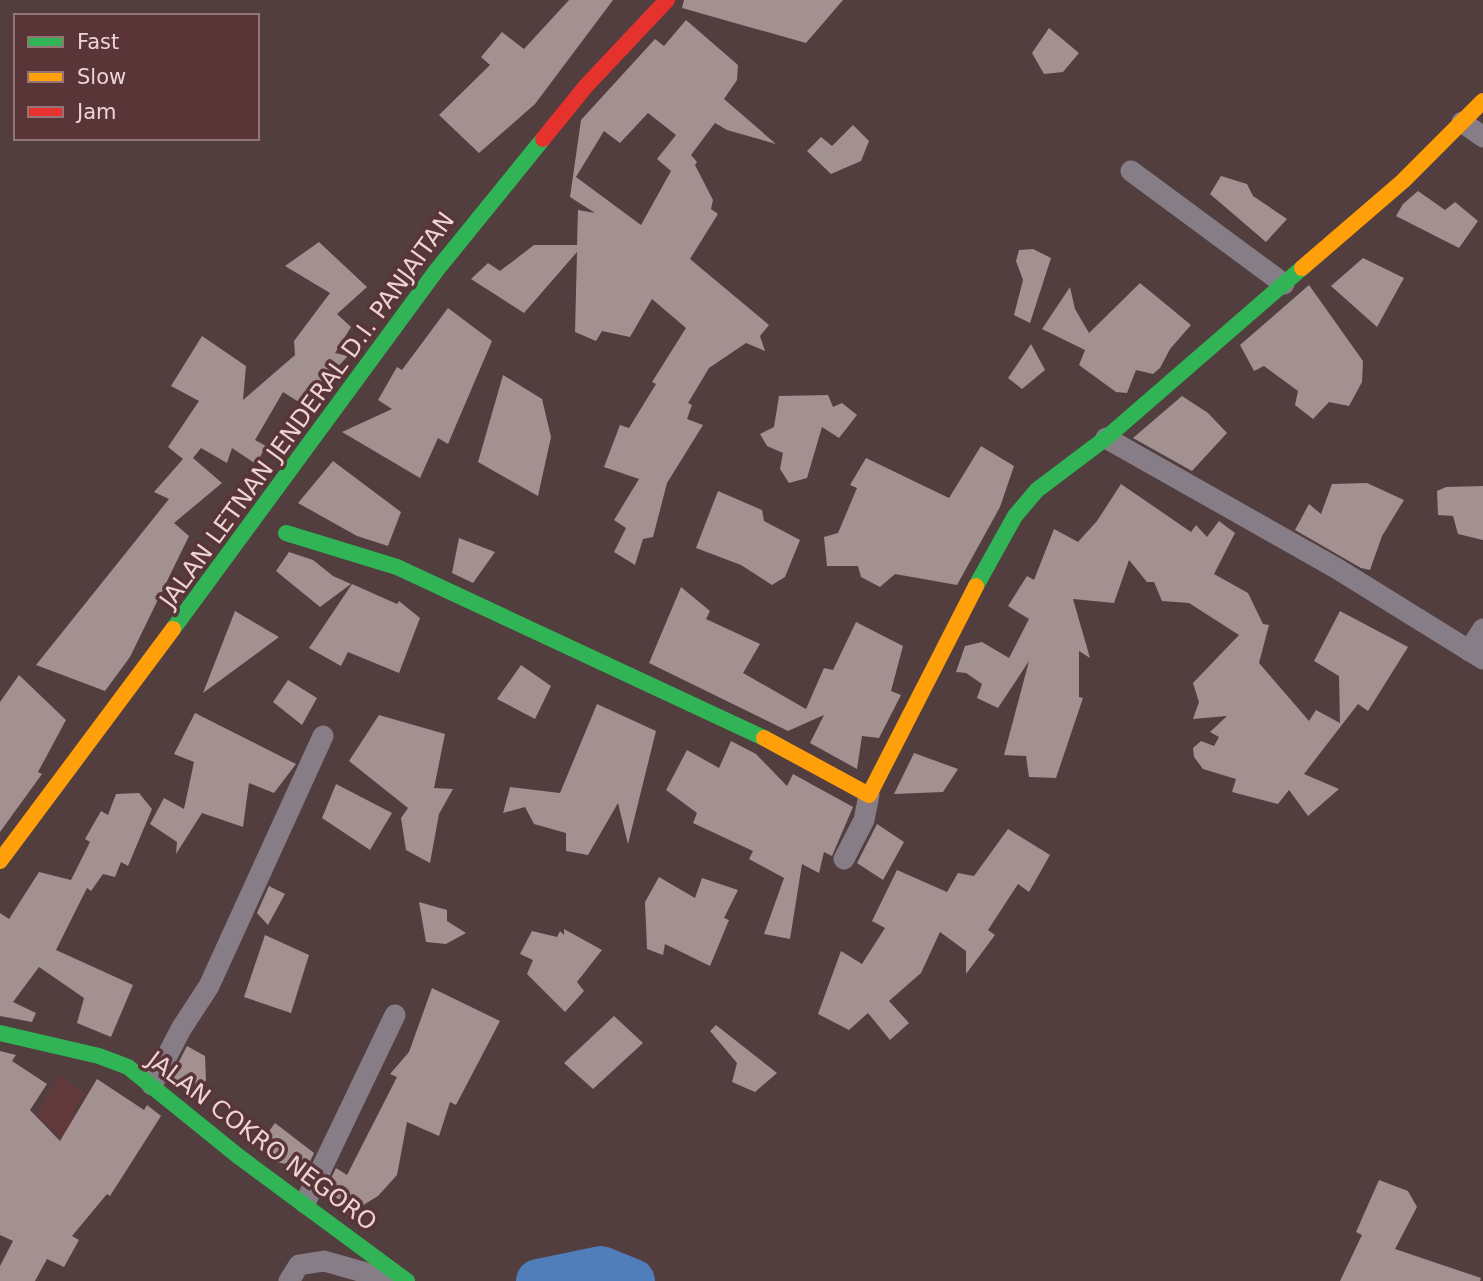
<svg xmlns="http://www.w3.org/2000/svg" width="1483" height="1281" font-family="'DejaVu Sans',sans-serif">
<rect width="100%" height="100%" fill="#523d3f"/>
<!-- built -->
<path fill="#623a3c" d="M59 1076 85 1093 72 1114 100 1136 74 1148 36 1115Z"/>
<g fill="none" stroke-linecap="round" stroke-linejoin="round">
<!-- river -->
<path stroke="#507eba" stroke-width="44" d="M538 1281 601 1268 633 1281"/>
</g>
<!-- building -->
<path fill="#a29190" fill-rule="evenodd" d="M569 0H613L535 104 479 153 439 115 490 65 481 57 502 32 524 49Z
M684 0H843L806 43 682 8Z
M686 20 738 65 737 80 724 99 776 144 727 130 715 123 691 155 697 162 695 165 713 200 711 209 718 214 690 259 769 325 760 336 765 351 746 343 709 368 688 403 692 405 687 419 703 425 667 483 653 537 643 539 635 565 614 552 626 528 614 520 639 479 604 467 620 425 629 428 656 384 652 382 686 328 652 299 630 337 602 331 596 341 575 332 577 252 524 313 471 279 488 263 500 271 534 245H577L578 210 595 213 570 197 581 120 655 39 664 46ZM648 113 676 135 657 159 671 171 641 225 576 177 604 131 620 143Z
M1049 28 1079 53 1063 72 1044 74 1032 53Z
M853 125 869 141 861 161 831 174 807 151 821 137 832 146Z
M1221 176 1247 184 1253 196 1287 219 1266 242 1210 194Z
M1418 191 1445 210 1455 202 1478 221 1459 248 1396 216 1403 204Z
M319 242 367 287 337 314 351 327 335 353 348 356 302 404 283 392 255 440 266 446 256 464 232 448 227 463 201 448 193 458 222 483 174 523 189 536 130 657 105 691 36 665 169 499 154 492 183 459 168 447 199 401 171 386 202 336 246 366 243 400 295 355 294 341 330 293 285 266Z
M1033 249 1051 258 1030 323 1014 315 1023 280 1016 261 1019 250Z
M1363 258 1404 278 1377 327 1331 286Z
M1140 283 1191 325 1170 349 1160 368 1153 374 1136 370 1127 393 1116 392 1079 365 1085 350 1042 329 1070 287 1075 309 1089 333Z
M1309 285 1363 361 1362 382 1349 406 1329 402 1313 419 1295 405 1298 391 1264 366 1254 371 1240 345Z
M448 308 492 341 448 444 438 438 420 478 342 432 392 409 378 400 397 367 402 370Z
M1031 344 1045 370 1022 389 1008 378Z
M503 375 542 399 551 437 538 496 478 462Z
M828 395 833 407 842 403 857 415 839 438 822 427 807 478 789 483 780 469 783 453 767 446 760 434 774 427 779 396Z
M1182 396 1208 413 1227 433 1192 471 1133 438Z
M981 446 1014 466 1000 507 957 585 895 574 880 587 861 577 858 566H827L824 537 838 533 857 488 850 485 866 458 949 498Z
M333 461 401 512 388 546 357 536 298 503Z
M1367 483 1404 500 1382 536 1370 570 1361 568 1295 530 1309 504 1321 514 1332 484Z
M1121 484 1191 532 1196 525 1207 537 1219 521 1235 533 1214 574 1248 593 1263 624 1269 625 1259 663 1309 721 1316 710 1340 723 1339 676 1314 661 1340 611 1408 647 1368 711 1358 704 1304 774 1339 789 1308 816 1289 790 1278 804 1232 792 1236 779 1203 769 1194 757 1193 748 1201 741 1214 746 1219 737 1210 732 1227 716 1193 719 1199 702 1193 683 1239 635 1189 603 1162 601 1154 582H1147L1129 560 1114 603 1073 599 1090 658 1079 651V697L1083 698 1056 778 1029 777 1026 756 1004 755 1029 661 998 708 977 698 982 684 966 673 956 672 965 646 982 642 1009 658 1029 619 1008 606 1027 576 1034 580 1054 529 1078 542 1097 521Z
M1483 486V540L1458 534 1453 516 1438 515 1437 491 1446 487Z
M718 491 762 510 764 521 800 540 785 577 772 585 741 565 696 548Z
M459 538 495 552 473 583 452 573Z
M289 552 313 560 333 576 351 584 320 607 276 571Z
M352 584 397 604 399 601 420 618 399 673 348 652 341 666 309 648Z
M681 587 710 611 706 619 760 644 743 673 806 709 824 668 833 670 856 622 903 646 891 691 901 695 879 738 862 736 857 769 810 743 824 715 788 731 649 663Z
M235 611 279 637 203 693Z
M521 665 551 686 535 719 497 699Z
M19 675 66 720 38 772 42 774 0 832V702Z
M288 680 317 698 302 725 273 702Z
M597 704 656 731 628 844 618 803 588 855 566 851V833L534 824 525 807 503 813 510 787 560 793Z
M195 713 296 764 274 793 249 783 243 827 202 813 176 854 177 842 150 824 164 798 184 809 194 762 174 754Z
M379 715 445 734 434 788 453 789 439 814 430 863 406 850 401 818 408 808 349 761Z
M731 741 756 754 787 786 793 774 853 807 832 856 824 852 819 873 802 864 790 939 764 934 784 878 749 859 753 851 693 823 697 813 666 790 687 750 719 768Z
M914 753 958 769 943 792 894 794Z
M336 784 392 813 370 850 322 818Z
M139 793 152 809 128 866 121 862 115 877 103 874 91 891 87 888 56 950 133 985 111 1037 77 1023 84 998 39 967 13 1002 36 1013 32 1022 0 1016V913L9 919 39 872 71 880 90 842 85 839 101 811 108 815 116 794Z
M877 824 904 842 883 880 857 863Z
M1008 829 1050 855 1029 892 1018 884 988 930 995 935 966 974V951L940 932 921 973 889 1001 909 1023 890 1040 868 1013 849 1030 818 1014 841 951 862 964 885 928 872 921 897 870 947 892 958 873 974 876Z
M659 877 695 898 702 878 738 890 724 918 729 920 710 966 665 944 663 955 647 949 645 902Z
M269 886 285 894 268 925 257 913Z
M419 902 447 910V921L466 933 446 944 426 942Z
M564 929 602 950 577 982 584 991 565 1012 527 974 533 960 520 954 532 931 557 937 560 931 564 935Z
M265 935 309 955 291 1013 244 997Z
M432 988 500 1021 456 1105 450 1102 439 1136 407 1122 397 1175 378 1196 347 1215 343 1212 339 1199 324 1193 336 1168 347 1175 397 1077 390 1074 409 1052Z
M614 1016 643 1043 593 1089 564 1063Z
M716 1025 777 1073 755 1092 732 1082 737 1063 710 1031Z
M187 1046 205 1056 206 1080 194 1098 170 1079Z
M0 1051 16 1055 12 1061 47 1084 30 1110 60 1141 97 1079 144 1110 147 1105 161 1116 110 1196 107 1194 72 1236 79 1240 64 1267 47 1259 35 1281H0V1266L13 1241 0 1235Z
M275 1123 314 1153 301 1181 289 1172 287 1164 275 1162 257 1148Z
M1379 1180 1408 1191 1417 1207 1395 1249 1481 1278 1480 1281H1340L1362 1235 1356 1232Z"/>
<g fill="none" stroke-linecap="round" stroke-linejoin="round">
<!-- street -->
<path stroke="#867d86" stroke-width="21" d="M1462 122 1483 137
M1131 171 1284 284
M1106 438 1336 568 1483 659
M1469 651 1483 629
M844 859 864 820 869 795
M152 1085 181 1029 209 986 323 736
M305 1203 395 1015
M289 1281 299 1265 324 1261 395 1281"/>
<!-- fast -->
<path stroke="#30b455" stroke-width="16" d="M286 533 397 567 764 738
M976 586 1015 516 1037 490 1106 438 1302 268
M173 629 436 271 543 139
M0 1033 99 1056 128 1067 238 1156 407 1281"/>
<!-- slow -->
<path stroke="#ff9f0a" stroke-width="16" d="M1302 268 1403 181 1483 101
M764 738 869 795 976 586
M0 861 173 629"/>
<!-- jam -->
<path stroke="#e5322d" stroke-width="16" d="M543 139 586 86 667 0"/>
</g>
<g text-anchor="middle" stroke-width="7" stroke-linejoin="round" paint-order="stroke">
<!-- street labels -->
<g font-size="24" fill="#ecd4d5" stroke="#5a3538">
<text transform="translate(307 410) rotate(-54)" y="8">JALAN LETNAN JENDERAL D.I. PANJAITAN</text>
<text transform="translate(262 1141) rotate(37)" y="8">JALAN COKRO NEGORO</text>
</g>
</g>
<!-- legend -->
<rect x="14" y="14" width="245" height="126" fill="#5a3538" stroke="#947577" stroke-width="2"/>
<rect x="28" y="37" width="35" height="10" fill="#30b455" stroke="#947577" stroke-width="2"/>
<text x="77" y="49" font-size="21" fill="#ecd4d5">Fast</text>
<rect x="28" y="72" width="35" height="10" fill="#ff9f0a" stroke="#947577" stroke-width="2"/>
<text x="77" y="84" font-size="21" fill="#ecd4d5">Slow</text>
<rect x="28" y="107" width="35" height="10" fill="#e5322d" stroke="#947577" stroke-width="2"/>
<text x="77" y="119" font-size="21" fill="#ecd4d5">Jam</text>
</svg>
